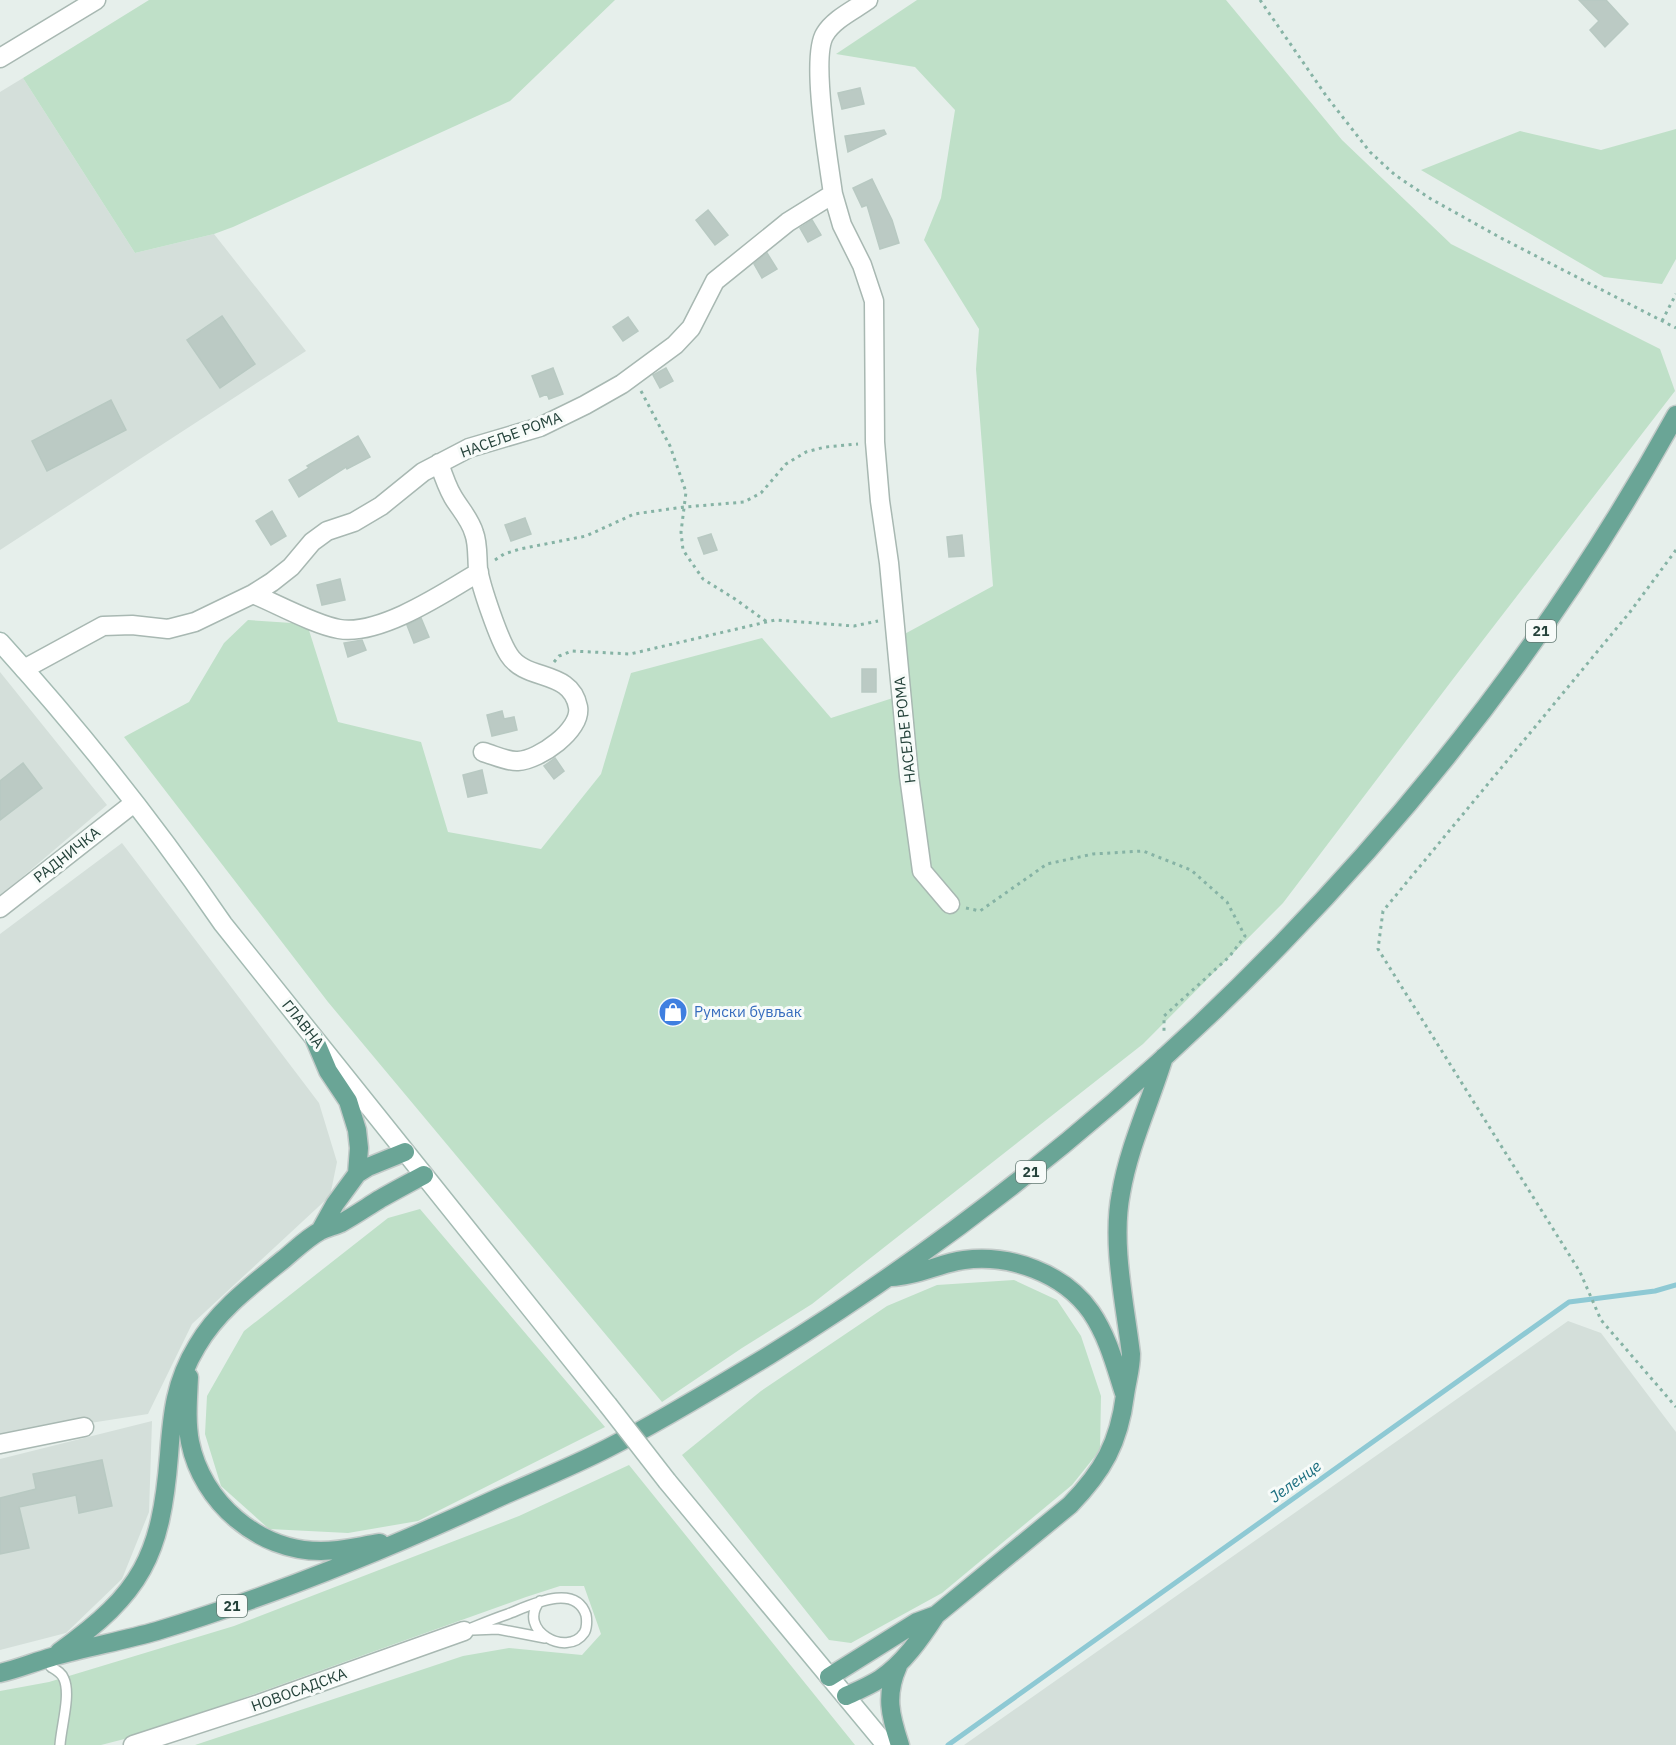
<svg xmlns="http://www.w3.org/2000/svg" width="1676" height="1745" font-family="'IBM Plex Sans',sans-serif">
<rect width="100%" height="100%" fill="#e6efeb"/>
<!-- built -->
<path fill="#d4dfda" d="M23 78 135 253 214 234 306 351 0 550V92Z
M0 672 107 805 0 896Z
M122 843 319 1103 337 1162 330 1196 192 1324 148 1414 0 1437V934Z
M1568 1321 1601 1333 1676 1432V1745H964Z
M152 1421 149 1512 122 1579 66 1633 0 1650V1459Z"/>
<!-- green -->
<path fill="#bfe0c8" d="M149 0H615L510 101 233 227 214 234 135 253 23 78Z
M917 0H1226L1342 140 1451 244 1660 349 1675 391 1453 679 1283 903 1143 1044 812 1304 742 1348 662 1402 328 1002 124 737 189 702 224 643 248 620 307 624 338 722 421 742 448 832 541 849 601 774 631 673 762 638 831 718 896 697 899 637 993 586 976 369 979 329 924 240 941 198 955 110 915 67 836 54Z
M1676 129V259L1662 284 1604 277 1421 170 1520 131 1601 150Z
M420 1209 605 1427 418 1521 348 1533 269 1529 221 1486 205 1434 207 1396 244 1331 388 1218Z
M1014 1280 1057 1300 1081 1336 1101 1396 1100 1450 1072 1485 942 1593 851 1643 829 1640 682 1455 761 1391 887 1306 937 1285Z
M629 1465 855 1745H195L463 1656 509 1648 582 1655 601 1634 584 1586H560L526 1597 140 1735 101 1745H0V1691L49 1682 234 1626 519 1516Z"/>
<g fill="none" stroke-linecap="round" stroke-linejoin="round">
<!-- stream -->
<path stroke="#8ec9d4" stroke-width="5" d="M948 1745 1569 1302 1655 1291 1676 1285"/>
</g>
<!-- building -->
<path fill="#bbcac4" stroke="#b8c9c2" stroke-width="1.5" d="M1579 0H1606L1628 24 1605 47 1590 30 1599 21Z
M860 88 864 104 842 109 838 93Z
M884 130 886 134 848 152 845 136Z
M872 179 892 220 899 243 880 249 867 205 862 207 853 188Z
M708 210 728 235 715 245 696 220Z
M812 220 821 235 808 242 800 228Z
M767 253 777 269 762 278 754 264Z
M222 316 255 364 220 388 187 340Z
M628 317 638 331 623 341 613 327Z
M553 368 563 394 549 399 547 394 540 397 532 376Z
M666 368 673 381 660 388 653 375Z
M111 400 126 430 47 471 32 441Z
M358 436 370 457 347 469 346 467 299 497 289 480 309 468 307 466Z
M272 511 286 536 271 545 256 521Z
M525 518 531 534 511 541 505 525Z
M711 534 717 550 704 554 698 538Z
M962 535 964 556 949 557 947 537Z
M340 579 345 600 322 605 317 585Z
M421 618 429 637 414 643 407 625Z
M362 640 366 650 348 657 344 643Z
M862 669H876V692H862Z
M502 711 504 719 514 717 517 730 492 736 487 715Z
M555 758 564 771 554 779 544 766Z
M23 763 42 788 0 820V781Z
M482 770 487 793 468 797 463 775Z
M102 1460 112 1506 79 1513 76 1495 19 1507 29 1548 0 1554V1498L36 1489 33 1474Z"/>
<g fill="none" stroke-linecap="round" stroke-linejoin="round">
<!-- service casing -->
<g stroke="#a8b8b2" stroke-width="12">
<path id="service" d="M473 1630 498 1629 545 1638
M464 1631C479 1625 493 1619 508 1614 529 1606 575 1582 586 1615 587 1620 587 1629 584 1633 567 1658 516 1630 540 1601
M50 1658 51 1667C56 1670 62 1673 64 1679 71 1695 61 1727 60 1745"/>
</g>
<!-- minor casing -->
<g stroke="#a8b8b2" stroke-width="21">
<path id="minor" d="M0 58 96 0
M833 194 842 225 862 265 874 301 875 442 880 501 889 563 909 776 922 871 950 904
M439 463C443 475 447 487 453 497 460 509 470 519 474 533 478 543 477 557 478 569 481 587 499 640 509 655 526 682 571 669 578 707 582 730 539 760 518 761 508 762 494 755 483 752
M253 594C277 604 315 625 339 629 380 636 444 593 479 572
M24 669 103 626 132 625 168 629 195 622 253 594 272 582 291 567 312 542 327 531 354 522 381 506 423 472 469 448 540 427 585 405 622 384 675 345 691 328 715 281 788 222 833 194C829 164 810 57 825 34 834 19 854 10 868 0
M0 908 134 803
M0 1444 84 1427
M133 1745 259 1704 464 1631"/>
</g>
<!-- secondary casing -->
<g stroke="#a4bbb3" stroke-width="21">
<path id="secondary" d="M0 642C80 730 156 826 223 924L608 1405
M667 1481 886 1745"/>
</g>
<!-- primary casing -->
<g stroke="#c2cac8" stroke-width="21">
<path id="primary" d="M314 1038 328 1071 348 1101 357 1130 359 1148 357 1174 335 1204 320 1231
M357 1174 368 1167 405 1152
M892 1277C918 1276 940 1263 964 1260 1010 1254 1064 1273 1091 1312 1108 1337 1115 1365 1124 1393
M189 1377C188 1399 186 1421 190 1442 202 1502 258 1551 321 1551 341 1551 360 1546 380 1543
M59 1652C142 1593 161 1556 169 1455 172 1414 175 1382 197 1346 218 1310 252 1285 284 1259 295 1250 307 1238 320 1231 326 1228 334 1226 341 1223 354 1216 367 1207 380 1199 394 1191 409 1183 424 1175
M898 1666C885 1695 890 1715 900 1745
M0 1673C18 1669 34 1662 52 1657 87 1647 122 1641 157 1631 275 1595 388 1549 500 1497 536 1481 573 1466 608 1448 663 1420 715 1388 768 1356 1140 1126 1464 799 1676 415
M829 1677 917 1622 936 1615 1070 1505C1103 1471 1119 1443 1125 1395 1127 1380 1131 1369 1131 1354 1125 1304 1111 1243 1121 1193 1129 1146 1150 1103 1164 1057
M846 1696C857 1691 869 1686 880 1679 903 1664 921 1638 936 1615"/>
</g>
<!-- path -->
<path stroke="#86b3a5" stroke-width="3" stroke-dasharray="3 4.5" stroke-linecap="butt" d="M1260 0 1327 97 1370 152 1395 175 1431 199 1501 238 1676 328
M1662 321 1676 294
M641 391 670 446 686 492 681 532 683 550 703 579 735 599 767 622
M1676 550 1630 612 1383 911 1378 949 1580 1272 1601 1320 1676 1407
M495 560 504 554 520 549 586 536 634 514 684 507 744 502 761 493 786 464 806 452 825 447 858 444
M554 662 559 656 572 651 630 654 775 620 854 626 878 621
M966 908 980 911 1047 864 1093 854 1143 851 1191 870 1227 902 1245 936 1229 957 1164 1016V1032"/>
<!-- service -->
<use href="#service" stroke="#fff" stroke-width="9"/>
<!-- minor -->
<use href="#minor" stroke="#fff" stroke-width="18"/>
<!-- secondary -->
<use href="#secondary" stroke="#fff" stroke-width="18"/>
<!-- primary -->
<use href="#primary" stroke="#6aa596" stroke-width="18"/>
<!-- secondary-bridge casing -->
<g stroke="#a4bbb3" stroke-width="21" stroke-linecap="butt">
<path id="secondary-bridge" d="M608 1405 667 1481"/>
</g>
<!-- secondary-bridge -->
<use href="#secondary-bridge" stroke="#fff" stroke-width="18"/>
</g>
<!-- icons -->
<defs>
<g id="shop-disc" transform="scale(1.5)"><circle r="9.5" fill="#3f7fe0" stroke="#f7fbf9"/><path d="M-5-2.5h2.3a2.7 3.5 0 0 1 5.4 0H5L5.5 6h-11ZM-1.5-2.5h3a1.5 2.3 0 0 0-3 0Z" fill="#fff"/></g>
</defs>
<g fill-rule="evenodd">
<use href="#shop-disc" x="673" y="1012"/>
</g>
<g text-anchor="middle" stroke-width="6" stroke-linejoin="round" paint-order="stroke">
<!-- shield labels -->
<g fill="#f7fbf9" stroke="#637a73" stroke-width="1.5">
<rect x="1526" y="620" width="30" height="22" rx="4.5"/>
<rect x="1016" y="1161" width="30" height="22" rx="4.5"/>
<rect x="217" y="1595" width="30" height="22" rx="4.5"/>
</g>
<g font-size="14" font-weight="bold" fill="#24423a">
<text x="1541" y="636">21</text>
<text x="1031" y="1177">21</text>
<text x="232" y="1611">21</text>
</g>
<!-- street labels -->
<g font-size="15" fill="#24423a" stroke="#f7fbf9">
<text transform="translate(511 435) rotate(-20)" y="5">НАСЕЉЕ РОМА</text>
<text transform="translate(905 730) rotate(-96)" y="5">НАСЕЉЕ РОМА</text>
<text transform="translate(67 855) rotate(-38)" y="5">РАДНИЧКА</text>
<text transform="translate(303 1024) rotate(51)" y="5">ГЛАВНА</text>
<text transform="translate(299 1690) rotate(-20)" y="5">НОВОСАДСКА</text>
</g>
<!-- shop labels -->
<g font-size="15" fill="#366cbe" stroke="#f7fbf9" text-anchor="start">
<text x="694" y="1017">Румски бувљак</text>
</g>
<!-- water labels -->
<g font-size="16" font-style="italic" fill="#1c6f80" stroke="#f7fbf9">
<text transform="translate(1295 1481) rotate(-36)" y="6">Јеленце</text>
</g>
</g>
</svg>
